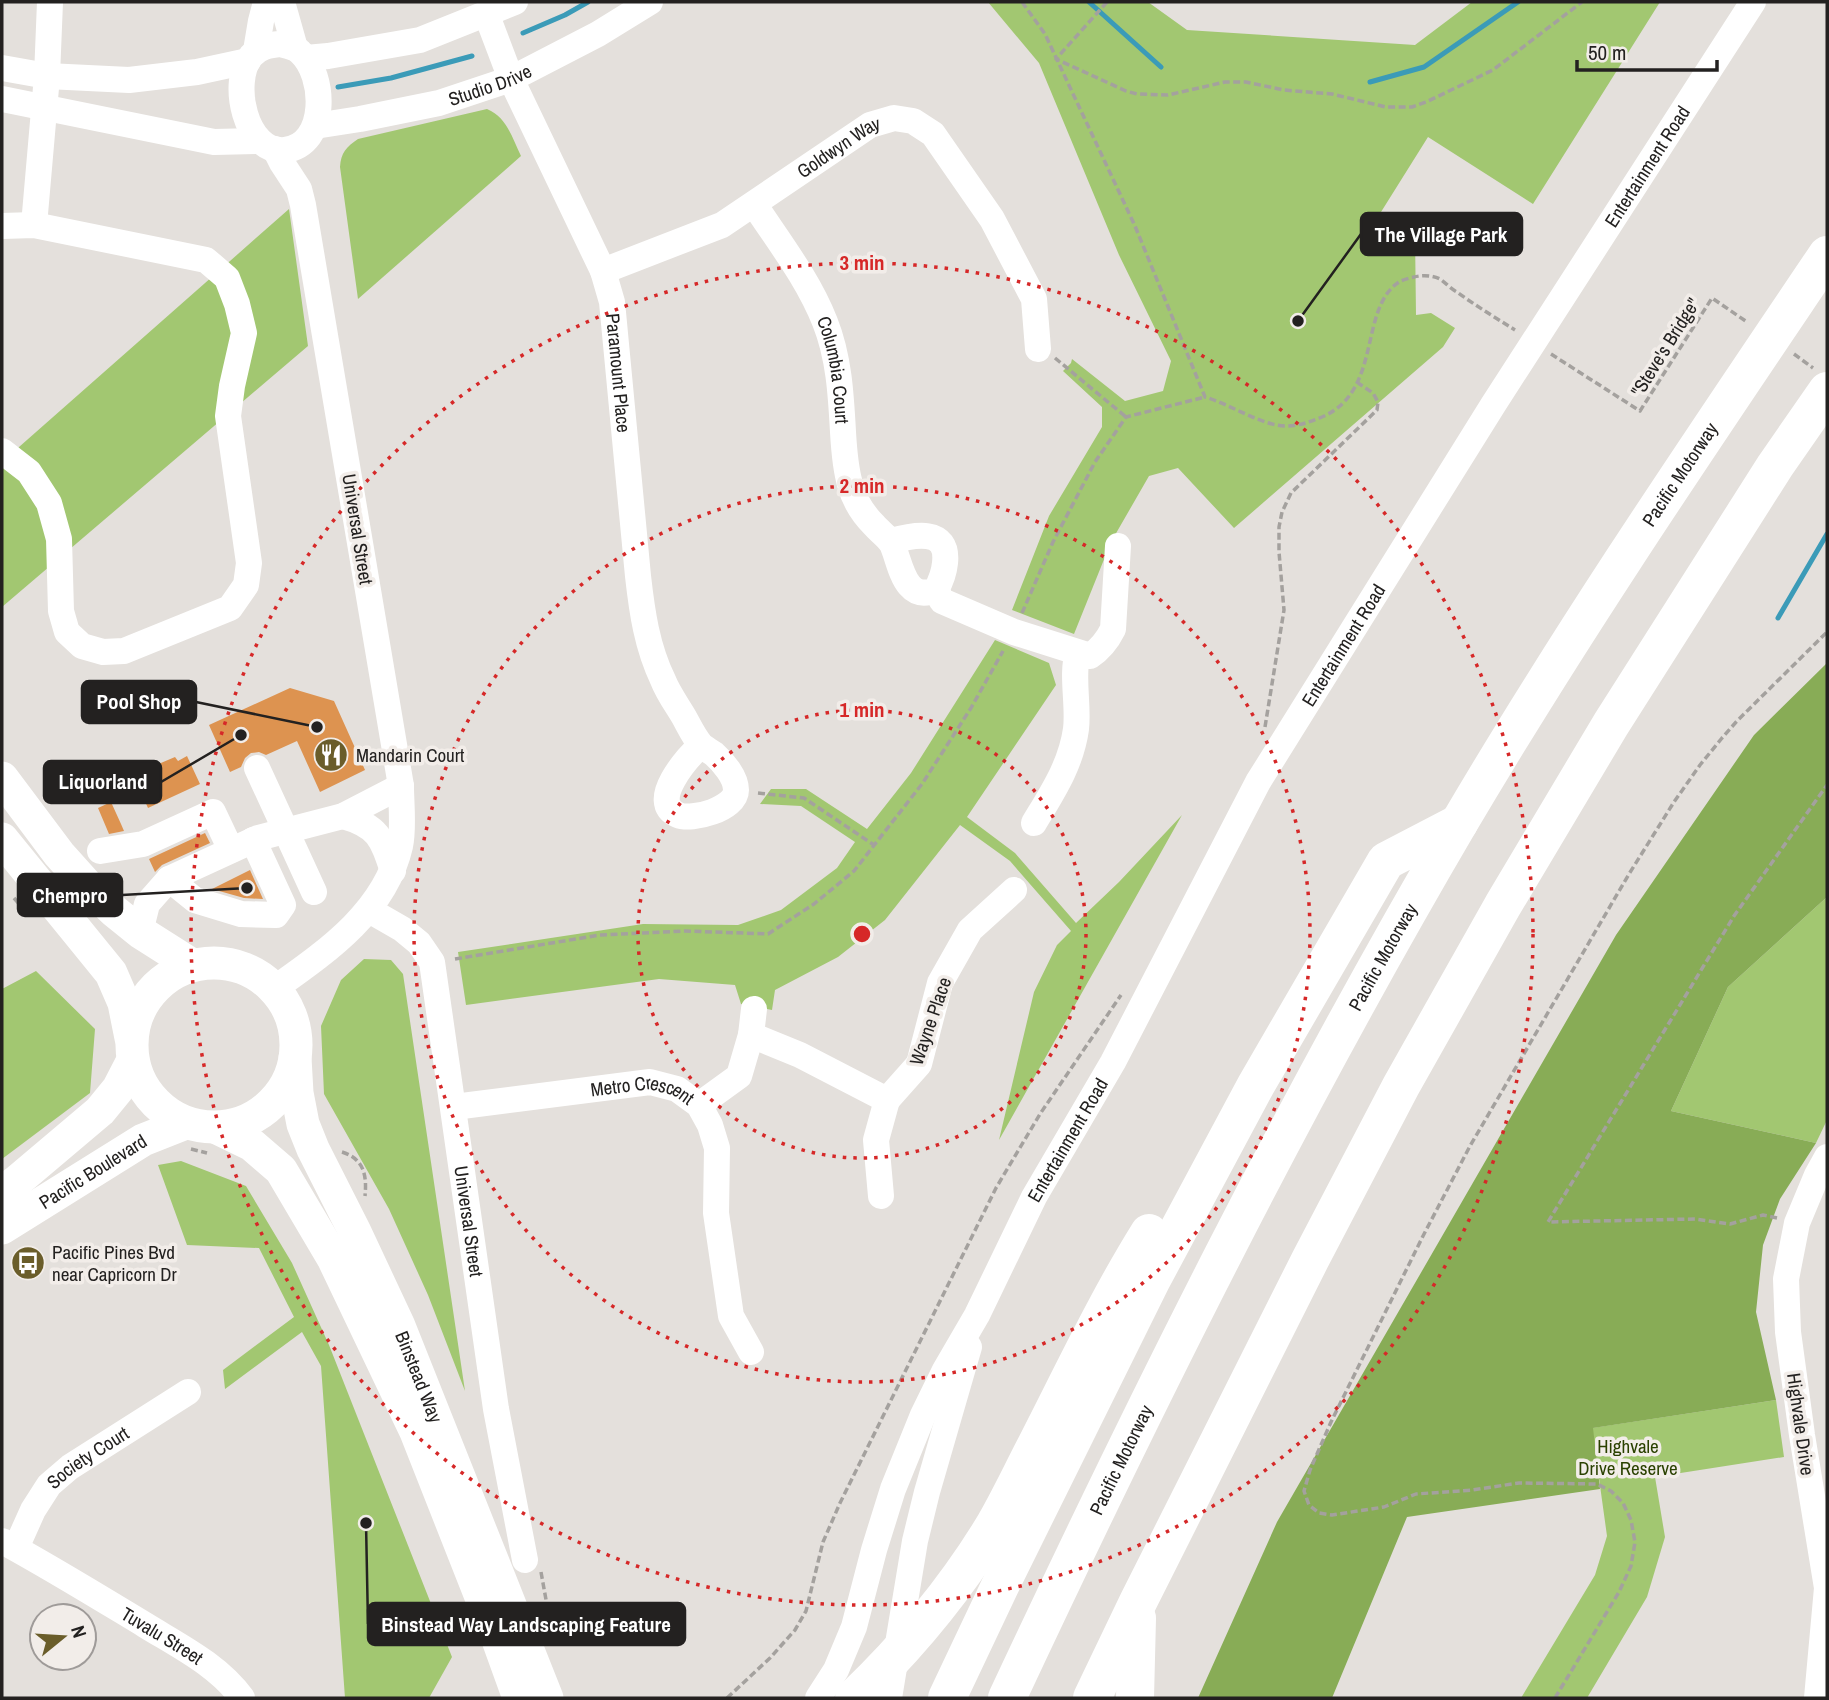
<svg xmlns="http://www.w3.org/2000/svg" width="1829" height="1700" font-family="'Archivo Narrow',sans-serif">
<rect width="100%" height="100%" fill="#e4e0dc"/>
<!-- green -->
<path fill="#a2c771" d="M988 2H1148L1187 30 1415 45 1472 2H1660L1533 204 1428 137 1381 212 1415 234 1416 315 1431 313 1455 328 1443 347 1234 528 1178 468 1149 476 1111 542 1074 634 1012 610 1049 516 1102 427V407L1063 371 1071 363 1072 359 1125 401 1163 391 1171 361 1119 255 1039 63Z
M487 109C507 117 512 138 521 156L358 299 340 167C341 153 346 147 358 139Z
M289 209 308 346 2 607V462Z
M995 640 1049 663 1056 685 967 817 1015 853 1076 923 1119 882 1182 815 999 1140 1034 992 1057 945 1071 931 1010 861 960 825 885 920 838 957 775 990 772 1010 741 1004 735 985 659 979 466 1005 458 952 643 924 738 925 781 910 837 868 855 842 801 806 760 804 771 789H806L867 829 911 773Z
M1827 897V1120L1816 1143 1671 1111 1728 987Z
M364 959 391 960 403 974 465 1391 428 1295 389 1209 324 1094 321 1026 341 980Z
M36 971 95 1029 90 1093 2 1159V989Z
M181 1161 246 1186 292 1263 329 1345 452 1657 429 1698H345L321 1366 302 1332 225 1389 223 1370 294 1317 259 1248 187 1245 158 1165Z
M1776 1400 1784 1457 1655 1477 1665 1537 1647 1597 1587 1698H1521L1595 1575 1607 1536 1592 1428Z"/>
<!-- forest -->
<path fill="#88ac56" d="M1827 663V897L1728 987 1671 1111 1816 1143 1780 1199 1763 1245 1756 1312 1776 1400 1593 1428 1600 1489 1407 1517 1332 1698H1198L1277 1522 1616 935 1754 735Z"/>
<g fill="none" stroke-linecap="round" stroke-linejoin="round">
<!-- stream -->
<path stroke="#3b9bb8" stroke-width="5" d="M1089 2 1161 67
M523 33 565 15 588 2
M1370 82 1424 67 1518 2
M338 87 391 78 472 56
M1778 618 1827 534"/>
</g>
<!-- building -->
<path fill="#dd9350" d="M290 688 334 701 365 770 320 792 297 741 266 755 259 752 251 753 245 758 241 767 230 772 209 725Z
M187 756 200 784 148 808 130 768 146 761 149 768 175 757 178 761Z
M111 802 121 824 124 831 109 834 98 808Z
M205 833 210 843 162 865 155 872 149 859Z
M250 870 263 899 244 898 212 889Z"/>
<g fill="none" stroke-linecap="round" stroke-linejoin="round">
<!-- path -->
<path stroke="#a4a19e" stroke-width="3.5" stroke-dasharray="7 3.5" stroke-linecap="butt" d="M1022 2 1045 34 1135 226 1205 397C1230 404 1262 426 1286 426 1298 426 1310 422 1322 417 1383 391 1358 309 1399 282 1402 280 1409 278 1414 277 1422 275 1432 275 1440 279 1446 283 1451 289 1457 292 1476 306 1496 318 1515 330
M1107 2 1056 59 1126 91 1137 94 1168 95 1225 82H1246L1284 90 1332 94 1386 107H1412L1426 102 1493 70 1582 2
M1551 354 1640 411 1712 298 1747 322
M1794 354 1813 368
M1055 358 1126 417
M1022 613 1053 542 1095 462 1126 417 1205 397
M1265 727 1284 610 1279 552V527L1282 512 1291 493 1377 410 1378 402 1373 393 1358 383
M758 793 804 798 874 845
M14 898 25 911
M455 959 600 935 684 931 768 934 814 904 854 871 922 784 971 708 1003 651
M191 1149 207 1153
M342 1152C364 1159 367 1175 365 1196
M1777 1218 1763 1215 1730 1224 1695 1219 1548 1222 1734 916 1827 785
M541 1572 554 1644
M727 1698 770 1658 795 1630 806 1611 823 1542 840 1503 996 1188 1040 1114 1121 995
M1555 1698 1619 1592 1631 1566 1635 1542 1631 1520 1623 1503 1611 1491 1597 1484 1519 1483 1472 1490 1416 1494 1384 1507 1332 1515 1319 1513 1309 1505 1304 1491 1310 1470 1331 1422 1423 1236 1470 1146 1629 874 1674 802 1700 765 1722 738 1737 721 1827 632"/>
<!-- minor -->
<g stroke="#fff" stroke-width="26">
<path d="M282 2 295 48"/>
<path id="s1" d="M486 13 511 79 603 271 612 302 638 576C642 612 647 647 663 680 668 693 677 705 684 717 689 726 694 737 701 745 704 748 710 751 714 754 723 762 736 777 736 790 736 809 692 821 678 815 647 802 688 757 701 745"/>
<path d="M280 44C288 46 295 47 300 52 326 75 328 145 285 150 245 154 230 81 251 56 259 47 269 45 280 44Z"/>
<path d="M256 51 261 21 266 2"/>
<path d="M306 58 328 56 420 40 515 2"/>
<path d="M2 68 47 76 129 80 197 72 248 61"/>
<path d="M2 99 214 142 259 141"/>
<path id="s2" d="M315 126 360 119 439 103 511 79 598 34 650 2"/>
<path id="s3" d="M754 204C779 242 808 279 825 322 839 357 841 395 843 432 844 449 845 467 850 484 854 500 863 514 874 525 880 532 888 537 892 544 901 564 904 603 936 590 941 581 944 573 945 563 949 527 913 535 891 541"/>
<path d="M34 225 47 76 50 2"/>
<path d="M2 226 34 225 206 260 227 278 237 304 244 333 232 386 228 416 249 563 246 585 230 608 124 651 103 652 82 646 67 632 61 611 59 539 49 503 29 472 2 451"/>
<path id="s4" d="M603 271 722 225 870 125 894 118 913 121 933 134 992 219 1034 299 1038 349"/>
<path d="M936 590 942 601 1014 632 1090 656C1101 649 1107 641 1113 629L1118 546"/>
<path d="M257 768 314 892"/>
<path d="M343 816C378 826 382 838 393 871"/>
<path d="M1034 823C1052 793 1071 765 1076 729 1079 706 1071 673 1078 653"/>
<path d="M100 851 143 844 213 812 231 850"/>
<path d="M169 879 195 900 241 914 276 915 283 905 253 840"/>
<path id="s5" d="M369 910 402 929 419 943 432 962 496 1409 525 1560"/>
<path d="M140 932 147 904 169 879 258 838 343 816 401 786"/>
<path d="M274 989C326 952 385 912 400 846 404 829 401 804 401 786L303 205 299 189 282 163 275 149"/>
<path d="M751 1035 800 1055 887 1100 919 1064 940 983 970 930 1014 890"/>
<path d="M699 1105 739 1076 751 1035 754 1009"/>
<path id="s6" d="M454 1107 650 1082 677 1089 699 1105 710 1125 717 1148 716 1213 731 1316 751 1352"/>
<path d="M881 1196 876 1140 887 1100"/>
<path id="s7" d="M2 1541C50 1567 97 1596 145 1625 179 1646 218 1665 242 1698"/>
<path id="s8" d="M16 1548 33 1510 49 1485 70 1467 188 1392"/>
<path id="s9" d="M818 1698 836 1670 854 1627 874 1550 893 1489 923 1415 945 1370 977 1315 1034 1197 1113 1062 1258 782 1493 405 1753 2"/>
<path d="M889 1698 915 1541 927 1492 969 1347"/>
<path d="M1817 1698 1827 1588 1802 1435 1788 1332 1786 1279 1797 1223 1817 1175 1827 1157"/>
</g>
<!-- major -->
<g stroke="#fff" stroke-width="33">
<path d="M2 778 59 854 85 883 114 911 140 932 192 965"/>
<path d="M2 839 111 973 124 1003 131 1038"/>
<circle cx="214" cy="1045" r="82"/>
<path id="s10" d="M295 1058 297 1093 303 1124 313 1149 355 1232 399 1326 547 1698"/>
<path d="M217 1128 252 1145 281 1170 333 1258 416 1432 498 1640 519 1698"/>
<path d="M2 1192 16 1182 100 1111 118 1089 133 1060"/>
<path id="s11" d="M2 1228 143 1140 186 1123"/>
</g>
<!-- highway -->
<g stroke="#fff" stroke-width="38">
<path d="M854 1698C906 1648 954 1591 992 1529 1007 1504 1020 1476 1034 1449 1071 1377 1106 1302 1149 1233"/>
<path d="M947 1698 1000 1586 1151 1281 1256 1085 1386 861 1459 823"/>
<path id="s12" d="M1007 1698C1146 1401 1293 1106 1459 823 1574 628 1701 442 1827 255"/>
<path d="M1092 1698 1138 1602 1310 1260 1401 1086 1503 905 1611 724 1775 466 1827 391"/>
<path d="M1135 1698 1137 1618"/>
</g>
</g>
<!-- distance rings -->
<g fill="none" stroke="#d62828" stroke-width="3.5" stroke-dasharray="3.5 7">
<circle cx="862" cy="934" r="224"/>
<circle cx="862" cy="934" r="448"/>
<circle cx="862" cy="934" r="671"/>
</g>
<!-- icons -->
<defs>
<g id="restaurant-disc" transform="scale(1.75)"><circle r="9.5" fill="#6a5d2a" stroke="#f2ede9"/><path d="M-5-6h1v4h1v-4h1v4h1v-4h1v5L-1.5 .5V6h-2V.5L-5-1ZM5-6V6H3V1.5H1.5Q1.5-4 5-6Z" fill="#fff"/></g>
<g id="bus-disc" transform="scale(1.75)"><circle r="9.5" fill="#6a5d2a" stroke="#f2ede9"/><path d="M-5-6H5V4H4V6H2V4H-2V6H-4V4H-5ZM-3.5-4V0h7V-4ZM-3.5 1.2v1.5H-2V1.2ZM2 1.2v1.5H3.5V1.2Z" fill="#fff"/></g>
</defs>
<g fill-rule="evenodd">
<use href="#restaurant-disc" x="331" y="755"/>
<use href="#bus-disc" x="28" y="1263"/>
</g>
<g text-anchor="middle" stroke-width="7" stroke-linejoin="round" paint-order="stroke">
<!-- street labels -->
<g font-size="19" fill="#232120" stroke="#f2ede9">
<text dy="7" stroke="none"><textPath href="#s2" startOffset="180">Studio Drive</textPath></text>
<text dy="7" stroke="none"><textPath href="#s4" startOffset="268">Goldwyn Way</textPath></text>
<text dy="7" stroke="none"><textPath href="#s9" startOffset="1748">Entertainment Road</textPath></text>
<text transform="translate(1665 347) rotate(-58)" y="7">"Steve's Bridge"</text>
<text dy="7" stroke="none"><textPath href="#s3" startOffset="187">Columbia Court</textPath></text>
<text dy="7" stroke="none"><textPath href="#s1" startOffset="387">Paramount Place</textPath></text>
<text dy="7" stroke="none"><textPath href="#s12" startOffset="1398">Pacific Motorway</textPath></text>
<text transform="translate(358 529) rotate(81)" y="7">Universal Street</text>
<text dy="7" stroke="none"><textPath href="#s9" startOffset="1181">Entertainment Road</textPath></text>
<text dy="7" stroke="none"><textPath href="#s12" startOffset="831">Pacific Motorway</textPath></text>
<text transform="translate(930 1021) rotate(-71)" y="7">Wayne Place</text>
<text dy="7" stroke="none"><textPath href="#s6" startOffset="191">Metro Crescent</textPath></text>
<text dy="7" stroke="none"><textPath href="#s9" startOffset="614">Entertainment Road</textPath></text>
<text dy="7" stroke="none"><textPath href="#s11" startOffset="107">Pacific Boulevard</textPath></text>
<text dy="7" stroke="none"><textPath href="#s5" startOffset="345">Universal Street</textPath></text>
<text dy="7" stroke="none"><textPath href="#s10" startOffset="345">Binstead Way</textPath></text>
<text transform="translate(1801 1424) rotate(82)" y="7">Highvale Drive</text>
<text dy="7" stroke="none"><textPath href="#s8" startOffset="119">Society Court</textPath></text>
<text dy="7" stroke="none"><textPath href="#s12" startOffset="264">Pacific Motorway</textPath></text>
<text dy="7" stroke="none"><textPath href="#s7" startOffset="186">Tuvalu Street</textPath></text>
</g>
<!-- poi labels -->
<g font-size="19" fill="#232120" stroke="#f2ede9" text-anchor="start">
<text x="356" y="762">Mandarin Court</text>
<text x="52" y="1259">Pacific Pines Bvd<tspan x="52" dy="22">near Capricorn Dr</tspan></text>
</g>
<!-- park labels -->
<g font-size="19" fill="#2a4100" stroke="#f2ede9">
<text x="1628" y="1453">Highvale<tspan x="1628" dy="22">Drive Reserve</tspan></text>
</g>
</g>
<circle cx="862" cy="934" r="10" fill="#d62828" stroke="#f2ede9" stroke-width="3.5"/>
<g font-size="21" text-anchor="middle" font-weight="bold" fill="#d62828" stroke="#f2ede9" stroke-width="7" stroke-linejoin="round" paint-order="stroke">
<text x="862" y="270">3 min</text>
<text x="862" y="493">2 min</text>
<text x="862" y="717">1 min</text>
</g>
<!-- callouts -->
<path fill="none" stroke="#232120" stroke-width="2.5" d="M1298 321L1361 234M317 727L196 702M241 735L161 782M247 888L122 895M366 1523L368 1624"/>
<g fill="#232120" stroke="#f2ede9" stroke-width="2.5">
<circle cx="1298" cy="321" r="7"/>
<circle cx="317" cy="727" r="7"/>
<circle cx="241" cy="735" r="7"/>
<circle cx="247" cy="888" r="7"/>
<circle cx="366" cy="1523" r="7"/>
</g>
<g fill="#232120" stroke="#232120" stroke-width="2.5">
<rect x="1361" y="213" width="161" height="42" rx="7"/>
<rect x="82" y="681" width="114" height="42" rx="7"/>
<rect x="44" y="761" width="117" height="42" rx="7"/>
<rect x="18" y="874" width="104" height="42" rx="7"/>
<rect x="368" y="1603" width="317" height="42" rx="7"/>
</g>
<g font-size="21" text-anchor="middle" font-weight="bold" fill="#fff">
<text x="1441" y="242">The Village Park</text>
<text x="139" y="709">Pool Shop</text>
<text x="103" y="789">Liquorland</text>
<text x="70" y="903">Chempro</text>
<text x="526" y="1632">Binstead Way Landscaping Feature</text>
</g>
<!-- border -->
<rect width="1829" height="1700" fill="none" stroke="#232120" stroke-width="7"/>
<!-- north arrow -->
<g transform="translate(63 1637) rotate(72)"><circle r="33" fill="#f2ede9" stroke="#9f9b99" stroke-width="2"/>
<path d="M0-5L12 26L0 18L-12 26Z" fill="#6a5d2a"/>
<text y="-10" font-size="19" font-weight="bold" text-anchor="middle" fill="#232120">N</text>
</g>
<!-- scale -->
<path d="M1577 60v10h140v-10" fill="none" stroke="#232120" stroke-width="3.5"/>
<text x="1588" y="60" font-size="21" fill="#232120" stroke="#f2ede9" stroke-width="5" paint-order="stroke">50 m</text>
</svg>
